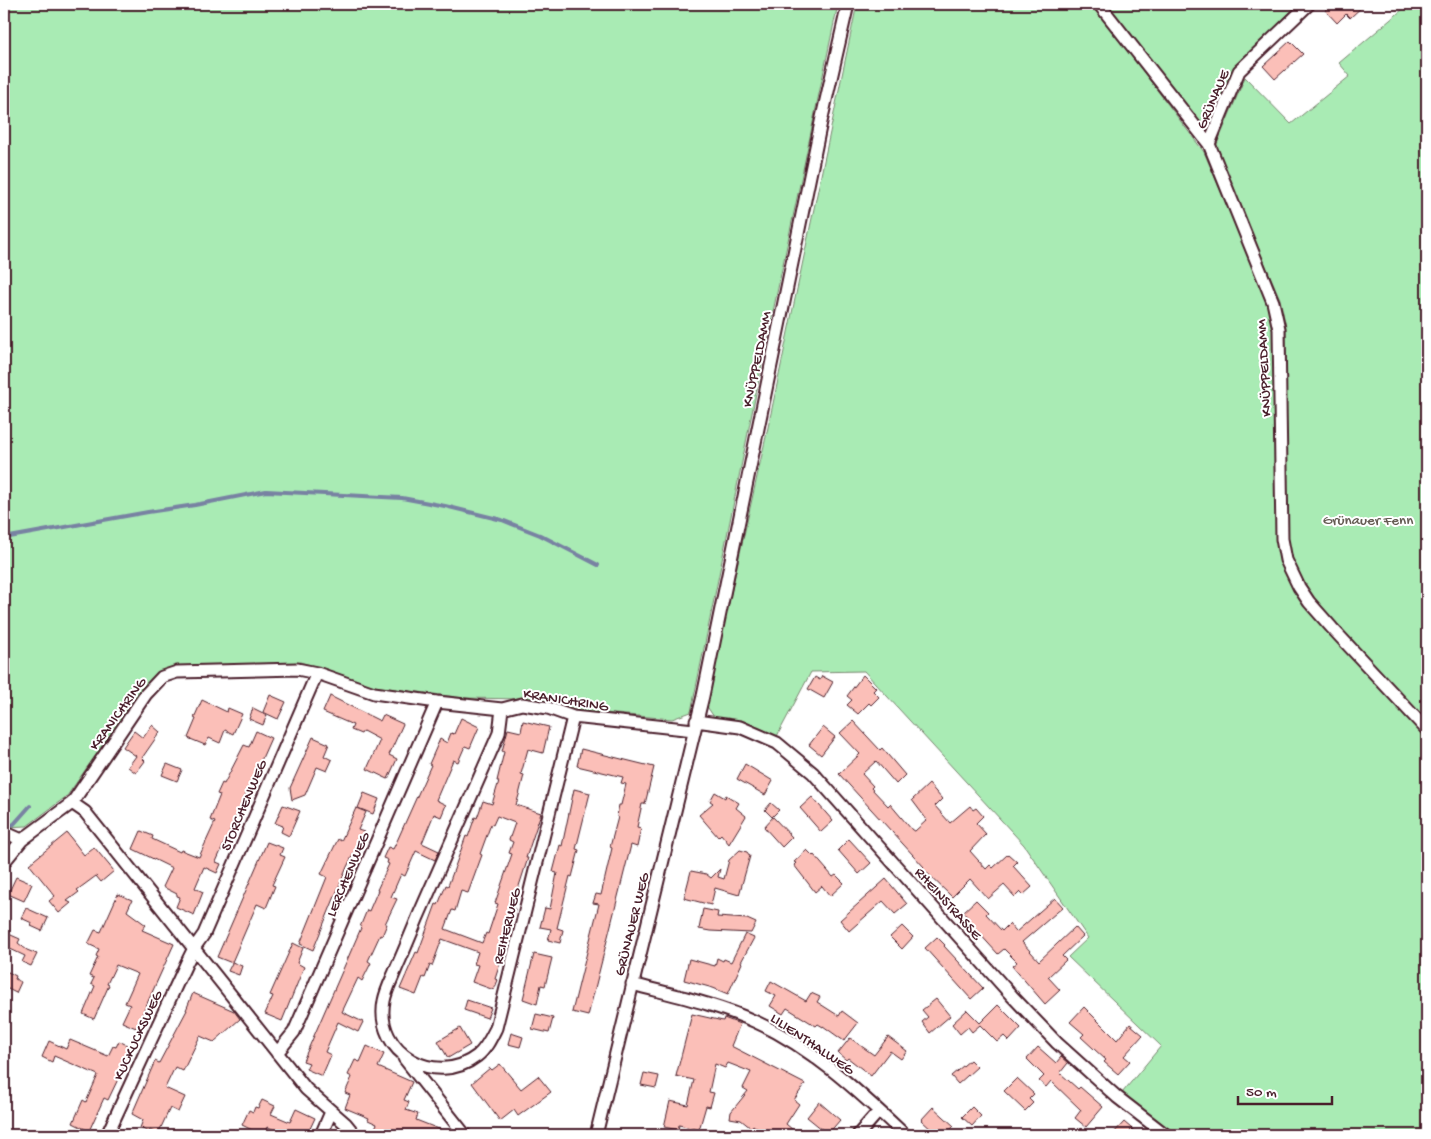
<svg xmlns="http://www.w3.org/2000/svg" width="1431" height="1139" font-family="'Gochi Hand',sans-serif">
<rect width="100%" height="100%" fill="#fff"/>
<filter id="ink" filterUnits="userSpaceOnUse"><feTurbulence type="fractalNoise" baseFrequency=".02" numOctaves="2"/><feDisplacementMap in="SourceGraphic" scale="10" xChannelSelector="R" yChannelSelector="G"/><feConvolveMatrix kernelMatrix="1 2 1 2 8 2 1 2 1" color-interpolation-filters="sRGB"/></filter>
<g filter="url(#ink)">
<!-- green -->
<path fill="#a9ebb4" stroke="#7a8570" d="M4 4H838L763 359 691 712 672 719 582 711 549 702 521 699 464 698 373 686 322 668 300 662 159 673 154 676 140 692 67 796 27 826 4 827Z
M857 4H1092L1204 152 1269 304 1275 341 1282 565 1293 588 1306 605 1427 739V1135H1177L1122 1093 1161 1046 1068 957 1088 938 1024 845 864 671 811 672 776 738 740 723 714 717 706 705 767 432Z
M1107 4H1298L1234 68 1207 131 1204 129Z
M1409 4H1414L1427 17V722L1314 598C1299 578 1289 558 1287 533L1286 327 1280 299 1216 150 1217 144 1245 77 1291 124 1350 76 1339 63Z"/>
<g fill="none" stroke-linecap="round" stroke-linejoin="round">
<!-- stream -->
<path stroke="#7882a2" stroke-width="4" d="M4 538 148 512 195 505 266 491 402 498 445 506 502 520 540 535 598 565
M6 827 14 824 30 806"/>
</g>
<!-- building -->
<path fill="#fbbfb8" stroke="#4a1f2b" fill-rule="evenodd" d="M1332 4H1365L1350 18 1346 14 1337 23 1325 10Z
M1290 41 1303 54 1275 79 1263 66Z
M863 675 876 688 873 691 879 697 871 705 869 703 858 714 847 705 852 700 847 696Z
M822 676 833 682 824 698 808 689 815 677 820 680Z
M270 695 286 702 278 719 263 712Z
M330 696 380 721 383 715 403 724 389 755 397 759 388 779 367 769 380 740 363 731 361 734 351 730 353 725 323 712Z
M202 700 227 712 228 708 242 714 233 734 225 730 220 743 209 738 205 745 188 738 196 719 194 718Z
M253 708 267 715 263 725 249 719Z
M461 718 479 727 470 748 465 746 458 762 453 760 436 800 446 805 441 817 434 814 422 843 439 851 435 860 416 851 405 876 401 874 391 897 397 899 385 924H387L382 936 380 935 368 961 371 963 362 981 358 978 342 1012 363 1022 358 1032 338 1022 325 1052 331 1055 322 1076 306 1069 309 1063 303 1061 361 928 360 927 367 910 369 911 378 890H377L389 864 387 863 388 860 383 858 388 847 393 849 397 841 431 765 429 764 440 739 447 743 451 733 454 734Z
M523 721 549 727 543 753 528 749 521 774 524 775 519 795 516 805 541 813 526 858H528L512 908 515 909 508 929H511L495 979 498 980 494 990 472 982 478 965 474 964 478 952 442 939 432 966 430 965 425 978 423 977 416 995 400 989 416 952 418 953 436 904 438 905 446 885 448 886 466 836 468 837 475 817 477 818 483 801 492 804 499 781H497L504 752 502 751 508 729 521 732ZM497 816 515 823 509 840 513 842 509 853 512 854 495 903 498 904 488 934 486 933 482 943 445 929 452 910 455 911 461 891 468 893 482 855 480 854 491 824 493 825Z
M853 721 880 750 882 748 905 775 896 784 876 761 862 774 873 786 871 788 888 806 890 804 912 830 915 831 927 820 912 800 929 784 942 799 935 806 950 823 970 806 973 810 976 808 983 816 976 823 986 834 970 851 986 869 990 865 993 868 1008 854 1017 862 1013 866 1032 887 1023 895 1020 892 1015 897 1004 885 988 899 970 879 952 897 922 868 924 867 839 774 860 754 840 733Z
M152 725 160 732 142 758 145 761 136 773 128 767 136 756 123 747 134 731 143 738Z
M823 727 835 737 821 755 809 745Z
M256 731 271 738 216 862 221 864 217 873 204 867 195 888 203 892 194 915 176 907 180 897 177 896V894L163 887 172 868 133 849 141 831 153 836 152 839 180 852 181 850 199 857 215 822 210 820 220 795 217 794 222 783 224 784 244 745 249 747Z
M313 737 329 744 324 756 332 760 327 771 317 767 305 795 292 800 290 788Z
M581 749 654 767 645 804H642L637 827 641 828 637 847 631 845 588 1016 572 1012 599 904 593 903 596 894 601 895 612 848 610 847 618 817H617L618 810 619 805H621L626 784 621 783 623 777 577 766Z
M167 764 182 770 177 781 162 775Z
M745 764 773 781 765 795 737 779Z
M574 789 590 793 576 849 579 850 572 877 570 876 557 928 563 930 560 943 548 940 551 929 540 927 545 908 550 909 557 873 553 872 560 845 562 846Z
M715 792 725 798 726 795 739 803 736 808 746 816 729 844 721 834 718 837 699 815 713 803 710 801Z
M364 793 379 799 373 814 358 808Z
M812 797 833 821 821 832 800 808Z
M771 803 779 810 772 817 765 810Z
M283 805 300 811 289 836 281 832 283 826 275 823Z
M356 808 366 812 358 830 364 832 347 867 313 950 300 944 327 877 321 874 338 839 341 841Z
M773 817 792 837 782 847 764 827Z
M67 833 84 855 94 847 114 871 101 882 96 876 77 890 79 892 67 901 71 903 59 913 49 901 55 896 29 864Z
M849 839 871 863 859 874 838 850Z
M267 842 283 848 280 855 285 857 272 885 275 886 266 908 257 904 232 962 242 966 239 975 228 971 232 963 217 957Z
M740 850 747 852 750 856 739 895 715 888 711 905 684 898 691 871 706 874 711 878 720 869 718 877 724 879 729 860Z
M807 850 813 856 814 855 833 877 836 875 844 883 830 896 822 886 815 892 794 865 796 863 794 862Z
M16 877 32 884 24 901 8 894Z
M886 879 907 904 895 914 883 901 849 931 840 920Z
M118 894 132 900 127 911 146 925 142 930 174 944 136 1028 122 1022 130 1005 125 1003 138 974 116 965 107 984 109 985 94 1019 83 1014 95 986 91 984 94 978 89 976 98 957 96 956 99 949 88 944 95 930 101 932Z
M1055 898 1063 907 1022 942 1039 961 1075 927 1083 936 1062 956 1066 960 1048 977 1060 990 1045 1004 1012 966 1017 962 1004 949 998 954 967 920 969 919 963 912 976 900 988 912 986 914 1002 931 1009 924 1016 932Z
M26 908 48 918 42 931 31 926 32 923 21 918Z
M703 909 718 912 717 917 747 919 756 923 751 933 710 931 699 929Z
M902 926 913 937 902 949 890 937Z
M4 932 20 939 18 943 27 950 37 954 31 966 22 962 25 956 4 946Z
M745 934 754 938 741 962 742 963 728 994 713 988 684 980 689 959 715 966 717 958 723 961 724 959 731 962Z
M937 937 945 945 944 946 983 988 971 999 925 948Z
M293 943 303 948 297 963 304 967 282 1021 265 1014 273 996 270 995Z
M534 954 552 958 545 986 541 985 537 1004 523 999Z
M4 970 16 976 15 979 21 982 16 993 4 987Z
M771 981 806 1001 811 993 820 997 817 1002 839 1016 842 1011 858 1023 844 1041 823 1026V1027L818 1024 816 1026 787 1008 783 1014 770 1006 776 996 766 991Z
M193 993 234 1011 240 1019 214 1042 200 1036 183 1071 175 1067 165 1088 185 1097 178 1112 170 1108 158 1134 150 1130 149 1132 140 1128 143 1120 132 1114 155 1061 159 1063 187 1010H186Z
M936 999 950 1016 930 1033 922 1022 928 1017 922 1010Z
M467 1000 491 1008 487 1018 464 1010Z
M998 1005 1021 1028 1009 1041 1004 1036 997 1042 980 1025 972 1032 968 1027 960 1034 952 1024 967 1010 980 1023Z
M1084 1007 1117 1040 1130 1024 1143 1035 1124 1056 1130 1061 1118 1074 1104 1062 1106 1060 1081 1037 1084 1034 1070 1022Z
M536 1014 553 1018 549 1033 532 1029Z
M692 1014 723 1021 724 1018 740 1024 731 1046 805 1084 794 1100 799 1104 786 1124 793 1130 788 1135H765L753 1125 751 1128 741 1120 730 1118 731 1112 748 1091 743 1088 751 1072 728 1063 725 1068 715 1064 709 1092 714 1093 710 1107 706 1106 699 1130 679 1125 678 1130 664 1127 670 1101 688 1105 694 1080 676 1076Z
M460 1028 470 1045 448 1058 438 1041Z
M511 1033 523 1037 520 1047 508 1044Z
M888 1037 907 1051 901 1059 890 1051 871 1076 848 1058 846 1060 838 1053 850 1038 874 1055Z
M70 1040 108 1056 113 1046 116 1047 119 1041 133 1048 108 1100 104 1098 89 1131 73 1123 83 1100 86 1102 98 1075 54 1056 52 1062 42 1057 49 1041 66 1049Z
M367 1046 384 1054 378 1067 412 1082 404 1100 409 1102 406 1110 418 1114 416 1120 454 1135H382L373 1131 377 1124 368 1120 369 1118 345 1108 350 1095 345 1093 352 1077 348 1075 355 1060 360 1062Z
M1038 1047 1056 1063 1061 1057 1068 1063 1060 1073 1078 1089 1080 1087 1103 1107 1086 1127 1075 1118 1081 1110 1051 1081 1046 1087 1039 1081 1044 1076 1027 1059Z
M970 1060 977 1067 958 1084 951 1076Z
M500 1064 521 1089 538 1076 551 1092 518 1116 514 1110 500 1121 472 1083 490 1068 492 1070Z
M644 1073 659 1076 656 1088 641 1085Z
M1017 1078 1034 1094 1029 1099 1033 1103 1025 1111 1004 1091Z
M262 1100 275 1106 271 1114 290 1122 296 1109 315 1118 307 1135H286L268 1127 265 1135H262L242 1125 249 1110 253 1112 255 1107 258 1108Z
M819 1102 840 1120 828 1134 807 1117Z
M933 1107 954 1126 945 1135H942L936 1130 934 1132 921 1120Z
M972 1107 981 1116 972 1126 962 1117Z
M1124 1122 1139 1135H1112Z"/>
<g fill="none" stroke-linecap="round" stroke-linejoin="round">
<!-- service casing -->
<g stroke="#4a1f2b" stroke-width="9">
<path id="service" d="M1424 4 1427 8"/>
</g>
<!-- minor casing -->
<g stroke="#4a1f2b" stroke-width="15">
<path id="minor" d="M1099 4 1209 144 1273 302 1279 329 1282 539 1286 560 1299 587 1309 602 1332 628 1427 730
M1209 144 1239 71 1309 4
M502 709 499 733C472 794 445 855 418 917 411 934 404 951 396 969 392 979 386 990 384 1001 374 1053 436 1088 477 1056 486 1049 491 1038 496 1028L573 717
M696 721 740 727 777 743 813 773 1012 996 1057 1043 1117 1097 1166 1135
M72 803 85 812 306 1089 346 1124 355 1135
M4 832 22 840
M4 862 22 840 72 803 146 694 162 677 177 672 297 669 317 673 374 693 437 702 502 709 522 704 548 708 573 717 694 730
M632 984C673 995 717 1004 756 1022 813 1048 860 1093 905 1135
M277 1053 294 1032 437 702
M404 1058 465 1135
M107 1135 187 962 194 948 204 934 317 673
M321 1135 331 1112
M596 1135 703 696 821 122 848 4
M858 1135 879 1111"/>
</g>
<!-- service -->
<use href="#service" stroke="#fff" stroke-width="5.5"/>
<!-- minor -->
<use href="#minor" stroke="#fff" stroke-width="11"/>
</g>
</g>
<g text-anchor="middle" stroke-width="4" stroke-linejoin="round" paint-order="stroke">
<!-- street labels -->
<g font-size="15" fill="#4a1f2b" stroke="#fff">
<text transform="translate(1212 99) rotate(-67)" y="5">GRÜNAUE</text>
<text transform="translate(756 359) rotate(-78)" y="5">KNÜPPELDAMM</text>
<text transform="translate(1263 368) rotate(-93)" y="5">KNÜPPELDAMM</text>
<text transform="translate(566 699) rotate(9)" y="5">KRANICHRING</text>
<text transform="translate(117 713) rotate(-54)" y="5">KRANICHRING</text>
<text transform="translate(243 805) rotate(-67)" y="5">STORCHENWEG</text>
<text transform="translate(347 874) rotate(-67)" y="5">LERCHENWEG</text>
<text transform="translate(949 903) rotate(48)" y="5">RHEINSTRASSE</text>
<text transform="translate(631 924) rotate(-76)" y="5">GRÜNAUER WEG</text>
<text transform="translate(506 926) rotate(-76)" y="5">REIHERWEG</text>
<text transform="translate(137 1035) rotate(-65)" y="5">KUCKUCKSWEG</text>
<text transform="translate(813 1043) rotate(34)" y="5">LILIENTHALWEG</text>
</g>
<!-- park labels -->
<g font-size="15" fill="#665c54" stroke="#fff">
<text x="1368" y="524">Grünauer Fenn</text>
</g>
</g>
<!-- margin -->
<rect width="1431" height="1139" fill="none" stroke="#fff" stroke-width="20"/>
<rect x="10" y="10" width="1411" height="1119" fill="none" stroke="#4a1f2b" stroke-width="2" filter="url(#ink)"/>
<!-- scale -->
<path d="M1238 1096v8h94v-8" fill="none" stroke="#4a1f2b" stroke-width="2.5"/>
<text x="1246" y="1096" font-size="15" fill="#4a1f2b" stroke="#ffffff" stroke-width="4" paint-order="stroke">50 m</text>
</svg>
